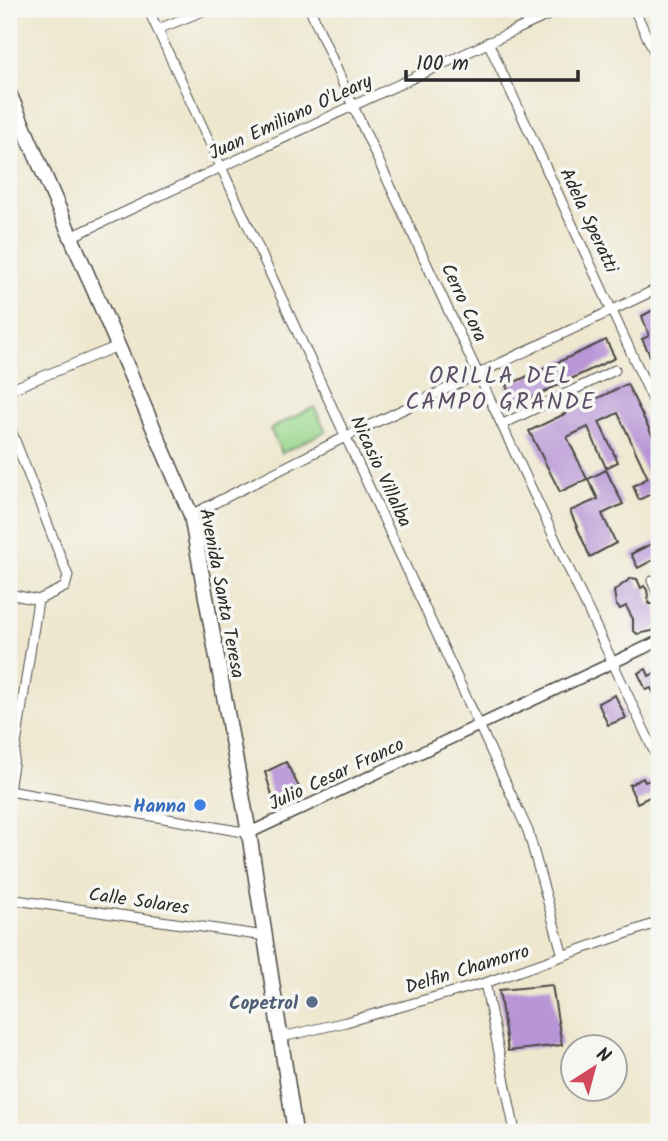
<svg xmlns="http://www.w3.org/2000/svg" width="668" height="1141" font-family="Kalam,sans-serif">
<rect width="100%" height="100%" fill="#f6f6f2"/>
<filter id="ink" filterUnits="userSpaceOnUse"><feTurbulence type="fractalNoise" baseFrequency=".0143" numOctaves="2"/><feDisplacementMap in="SourceGraphic" scale="14" xChannelSelector="R" yChannelSelector="G"/><feConvolveMatrix kernelMatrix="1 2 1 2 8 2 1 2 1" color-interpolation-filters="sRGB"/></filter>
<filter id="wash" filterUnits="userSpaceOnUse"><feTurbulence type="fractalNoise" baseFrequency=".00686" numOctaves="4" result="noise"/><feDisplacementMap in="SourceGraphic" scale="28" xChannelSelector="R" yChannelSelector="G"/><feGaussianBlur stdDeviation="1.57" result="paint"/><feColorMatrix in="noise" values="0 0 0 0 0 0 0 0 0 0 0 0 0 0 0 0 0 1.4 0 .05"/><feComposite in="paint" operator="in"/></filter>
<g filter="url(#wash)">
<rect width="100%" height="100%" fill="#eee7ce"/>
<!-- green -->
<path fill="#98d78c" stroke="#62815c" stroke-width="2" d="M314 407 326 431 282 453 270 429Z"/>
<g id="blocks">
<!-- building -->
<path fill="#b895d6" d="M659 307V374L642 339 649 336 642 316Z
M606 340 615 358 529 399 528 396 515 403 506 386Z
M627 384 659 449V490L639 500 633 486 648 478 618 413 599 422 618 462 606 468 588 427 567 437 587 479 560 492 529 431Z
M606 470 623 504 602 514 616 543 590 557 570 511 598 499 588 479Z
M659 540V557L638 568 631 554Z
M631 578 637 579 641 588 644 586 647 590 649 604H654L659 617V626L652 631 637 634 633 630V619L626 606 620 609 616 605 614 591Z
M646 669 649 676 659 671V704L651 688 646 690 638 673Z
M615 695 626 718 608 725 598 703Z
M286 762 302 793 275 805 265 772Z
M643 778 645 782 650 780 656 794 637 803 629 785Z
M552 985 562 1045 508 1051 499 990Z"/>
</g>
</g>
<g filter="url(#ink)">
<use href="#blocks" fill-opacity="0" stroke="#484743" stroke-width="2"/>
<g fill="none" stroke-linecap="round" stroke-linejoin="round">
<!-- minor casing -->
<g stroke="#484743" stroke-width="11">
<path id="minor" d="M148 9 528 831 563 956
M310 9 353 106 659 762
M634 9 659 62
M158 29 208 9
M488 42 659 413
M71 237 561 9
M9 390 118 346
M503 424 615 370
M9 425 68 576 65 587 38 600
M191 515 347 436 659 288
M652 581 659 596
M9 594 38 600
M9 791 249 833
M9 791 38 600
M9 899 265 936
M485 983 515 1132
M282 1037 346 1022 485 983 659 922"/>
</g>
<!-- tertiary casing -->
<g stroke="#484743" stroke-width="13">
<path id="tertiary" d="M249 833 659 641"/>
</g>
<!-- primary casing -->
<g stroke="#484743" stroke-width="17">
<path id="primary" d="M9 93 191 515 249 833 295 1132"/>
</g>
<!-- minor -->
<use href="#minor" stroke="#fff" stroke-width="9"/>
<!-- tertiary -->
<use href="#tertiary" stroke="#fff" stroke-width="10"/>
<!-- primary -->
<use href="#primary" stroke="#fff" stroke-width="14"/>
</g>
</g>
<!-- markers -->
<circle fill="#3f7fe0" stroke="#f6f6f2" stroke-width="2.5" cx="200" cy="805" r="7"/>
<circle fill="#5c6f8a" stroke="#f6f6f2" stroke-width="2.5" cx="312" cy="1002" r="7"/>
<g text-anchor="middle" stroke-width="7" stroke-linejoin="round" paint-order="stroke">
<!-- street labels -->
<g font-size="19" fill="#2b2b2b" stroke="#f6f6f2">
<text transform="translate(290 116) rotate(-25)" y="7">Juan Emiliano O'Leary</text>
<text transform="translate(590 220) rotate(65)" y="7">Adela Speratti</text>
<text transform="translate(465 302) rotate(65)" y="7">Cerro Cora</text>
<text transform="translate(382 471) rotate(65)" y="7">Nicasio Villalba</text>
<text transform="translate(223 593) rotate(79)" y="7">Avenida Santa Teresa</text>
<text transform="translate(336 773) rotate(-25)" y="7">Julio Cesar Franco</text>
<text transform="translate(139 900) rotate(8)" y="7">Calle Solares</text>
<text transform="translate(467 968) rotate(-17)" y="7">Delfin Chamorro</text>
</g>
<!-- shop labels -->
<g font-size="19" font-weight="bold" fill="#366cbe" stroke="#f6f6f2" text-anchor="end">
<text x="186" y="812">Hanna</text>
</g>
<!-- service labels -->
<g font-size="19" font-weight="bold" fill="#4e5e75" stroke="#f6f6f2" text-anchor="end">
<text x="298" y="1009">Copetrol</text>
</g>
<!-- quarter labels -->
<g font-size="23" letter-spacing="2" fill="#5c5067" stroke="#f6f6f2">
<text x="501" y="383">ORILLA DEL<tspan x="501" dy="26">CAMPO GRANDE</tspan></text>
</g>
</g>
<!-- margin -->
<rect width="668" height="1141" fill="none" stroke="#f6f6f2" stroke-width="35"/>
<!-- north arrow -->
<g transform="translate(594 1068) rotate(36)"><circle r="33" fill="#f6f6f2" stroke="#a5a5a2" stroke-width="2"/>
<path d="M0-5L12 26L0 18L-12 26Z" fill="#d1495b"/>
<text y="-10" font-size="19" font-weight="bold" text-anchor="middle" fill="#2b2b2b">N</text>
</g>
<!-- scale -->
<path d="M406 70v10h172v-10" fill="none" stroke="#2b2b2b" stroke-width="3.5"/>
<text x="416" y="70" font-size="21" fill="#2b2b2b" stroke="#f6f6f2" stroke-width="5" paint-order="stroke">100 m</text>
</svg>
